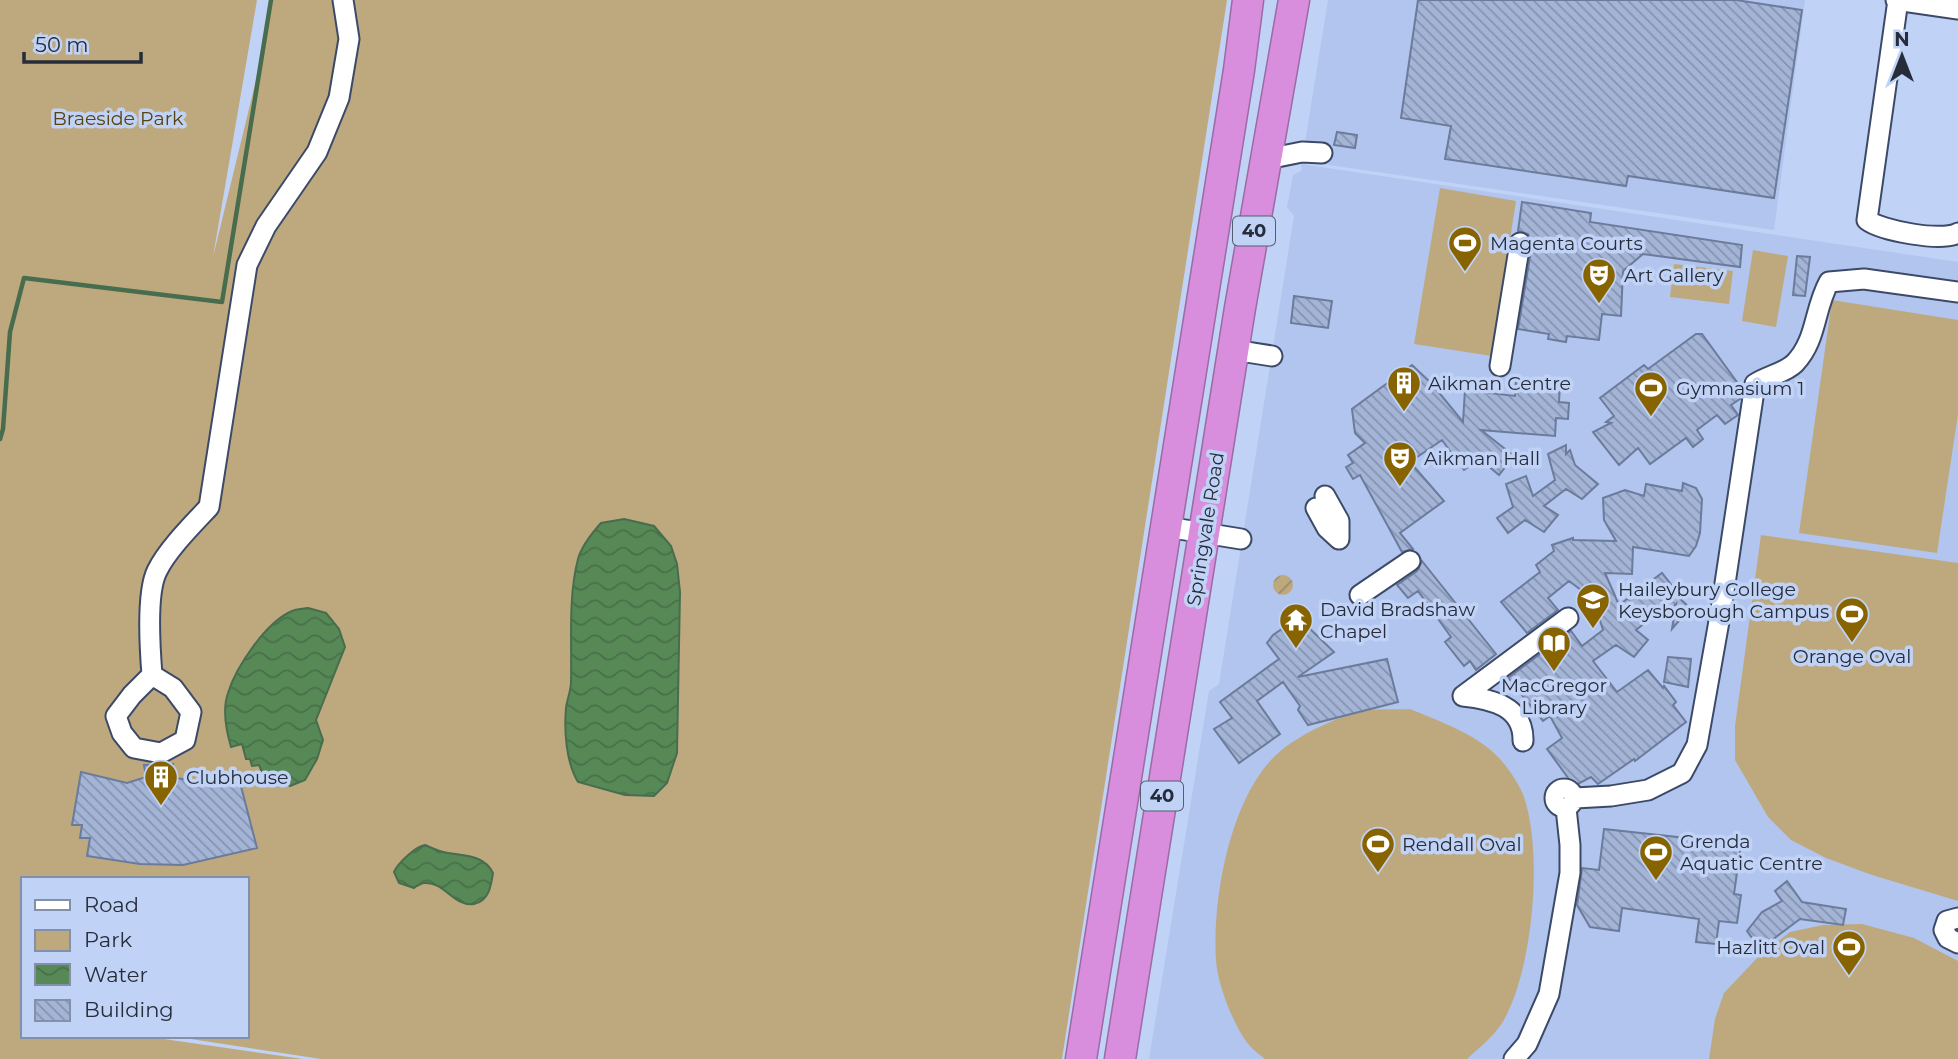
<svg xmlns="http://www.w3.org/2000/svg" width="1958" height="1059" font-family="Montserrat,sans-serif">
<defs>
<pattern id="garden-furrows" width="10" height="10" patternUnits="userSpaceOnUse" patternTransform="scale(1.75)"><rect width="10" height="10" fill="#bea97e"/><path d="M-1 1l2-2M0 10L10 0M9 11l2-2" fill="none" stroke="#9a8a68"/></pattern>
<pattern id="water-waves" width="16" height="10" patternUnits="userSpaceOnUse" patternTransform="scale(1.75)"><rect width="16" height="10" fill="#578957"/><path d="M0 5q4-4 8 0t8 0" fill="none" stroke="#487049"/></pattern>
<pattern id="building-back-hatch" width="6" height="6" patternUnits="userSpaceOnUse" patternTransform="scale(1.75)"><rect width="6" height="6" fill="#a3b4d7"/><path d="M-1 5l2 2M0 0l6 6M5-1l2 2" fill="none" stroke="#8593af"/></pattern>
</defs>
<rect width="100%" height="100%" fill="#c0d2f5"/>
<!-- built -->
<path fill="#b1c5ef" d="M1328 0H1805L1774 230 1302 161Z
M1301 164 1958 262V1059H1149L1209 691 1219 684 1294 216 1287 207 1293 175 1302 170Z"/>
<!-- green -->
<path fill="#bea97e" d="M0 0H257L213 257 257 76 270 0H1227L1062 1059H321L171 1036H247V879H23V1036H143L303 1059H0Z
M1440 188 1516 201 1492 356 1414 344Z
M1753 250 1788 256 1776 327 1742 321Z
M1674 264 1733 271 1729 304 1670 297Z
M1832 300 1958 320V414L1937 553 1799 533Z
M1761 535 1958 563V901L1872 875 1826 858 1791 840 1768 817 1735 760V726Z
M1410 709C1439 721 1476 734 1498 757 1507 766 1520 785 1524 797 1543 853 1533 964 1506 1016 1498 1033 1481 1046 1467 1059H1265C1259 1054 1253 1050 1249 1045 1234 1027 1217 983 1216 960 1212 899 1230 798 1276 755 1295 737 1331 720 1356 712 1372 708 1393 710 1410 709Z
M1862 924 1914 938 1958 961V1059H1709L1715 1019 1724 993 1760 955 1790 932 1823 925Z"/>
<!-- garden -->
<path fill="url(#garden-furrows)" d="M1273 585a10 10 0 1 1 20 0a10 10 0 1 1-20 0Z"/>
<!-- water -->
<path fill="url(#water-waves)" stroke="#486d4e" stroke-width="2" d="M624 519 654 526 671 546 677 564 680 592 677 753 667 783 654 796 625 795 578 782C566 762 564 731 566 708 567 699 571 691 571 682 572 642 568 597 578 559 582 545 592 533 601 523Z
M308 608 326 613 339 629 345 647 316 720 323 740 317 759 305 780 290 786 278 775 262 772 259 765 252 766 250 759H246L242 744 231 747C226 730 222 710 228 693 236 667 266 622 292 611 296 609 303 609 308 608Z
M425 845C432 848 440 852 448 853 465 856 484 855 493 873 491 886 489 901 474 904 453 907 445 881 424 883 422 883 415 887 414 888L399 883 394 872C398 863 416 846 425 845Z"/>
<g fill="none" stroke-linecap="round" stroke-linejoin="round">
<!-- stream -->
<path stroke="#486d4e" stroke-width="4.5" d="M0 439 3 429 10 332 24 278 222 302 271 0"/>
</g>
<!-- building -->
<path fill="url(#building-back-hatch)" stroke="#6b7b9b" stroke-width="2" d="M1418 0H1736L1802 10 1774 198 1628 176 1626 186 1445 159 1451 126 1401 118Z
M1337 132 1357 135 1355 148 1334 145Z
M1522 202 1591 213 1590 222 1742 245 1740 267 1643 254 1623 271 1621 316 1602 314 1599 340 1567 336 1566 342 1548 339 1549 334 1518 329 1532 245 1528 234 1518 231Z
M1797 256 1810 257 1805 296 1793 295Z
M1294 296 1332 301 1328 328 1291 323Z
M1696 334H1702L1742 389 1740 399 1731 405 1738 415 1725 424 1717 415 1697 430 1703 439 1693 447 1686 438 1650 464 1638 448 1619 465 1593 432 1611 423 1606 422 1614 416 1600 398 1644 365 1648 369Z
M1412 365 1432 384 1463 422 1465 390 1515 396 1516 381 1560 384 1559 402 1569 403 1568 419 1556 418 1555 436 1481 430 1514 456 1499 475 1480 459 1464 470 1442 440 1410 462 1444 501 1400 533 1413 549 1402 552 1360 475 1353 479 1346 467 1353 463 1348 455 1365 443 1355 433 1352 409Z
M1566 445V454L1570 450 1575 465 1598 484 1582 499 1566 489 1544 506 1558 515 1544 532 1525 520 1508 533 1497 518 1513 507 1506 484 1526 476 1533 496 1555 480 1548 454Z
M1683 483 1696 488 1702 499 1700 533 1696 546 1689 556 1633 547 1632 574 1605 573 1619 605 1662 573 1676 591 1674 593 1690 608 1672 629 1676 604 1664 619 1656 614 1636 630 1648 640 1634 657 1616 645 1593 661 1617 692 1648 670 1663 688 1664 686 1676 702 1673 705 1686 722 1635 761 1634 759 1598 784 1591 777 1574 786 1547 749 1562 738 1550 716 1543 721 1508 678 1571 631 1582 646 1603 630 1593 599 1569 581 1548 598 1558 610 1527 633 1501 602 1540 572 1536 565 1554 551 1552 545 1573 538V540L1616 541 1604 520 1603 498 1625 490 1644 496 1646 484 1682 491Z
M1422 561 1496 654 1476 670 1470 661 1464 666 1445 642 1451 637 1418 591 1408 598 1397 585 1417 571Z
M1292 622H1303L1334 652 1298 677 1387 659 1398 702 1308 725 1298 710 1300 706 1283 682 1257 701 1280 734 1239 763 1214 729 1232 718 1220 702 1279 659 1267 643 1273 635Z
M1668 657 1691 659 1688 687 1664 682Z
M173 764 170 777 208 783 207 776 237 771 257 848 183 865 140 864 87 856 90 838H80L82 825H72L81 772 127 783 146 777 144 765Z
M1604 829 1741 844 1734 894 1741 895 1737 923 1719 921 1716 944 1696 942 1699 919 1622 908 1619 931 1590 927 1577 905 1582 868 1599 870Z
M1787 881 1802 902 1846 909 1843 925 1800 919 1760 949 1747 931 1762 912 1782 901 1775 891Z"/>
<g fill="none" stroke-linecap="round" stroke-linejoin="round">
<!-- minor casing -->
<g stroke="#3c4a68" stroke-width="23">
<path id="minor" d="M1896 0 1958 9
M1898 0 1867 220C1882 231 1942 242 1958 233
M1267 159 1302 152 1322 153
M1234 350 1272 356
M1500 366 1520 243
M1325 496 1339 521V539
M1316 508 1327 528 1339 539
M1167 527 1241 539
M1360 595 1410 561
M152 675 173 688 191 712 185 740 161 753 134 748 122 733 116 716 132 695 152 675C150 650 146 593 157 571 167 550 193 524 209 507L247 265 266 226 317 152 339 98 349 39 343 0
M1463 696 1568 618
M1463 696C1491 699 1524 706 1523 741
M1555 798a9 9 0 1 1 18 0a9 9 0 1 1-18 0Z
M1575 798 1611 796 1648 790 1682 773 1697 745 1721 610 1755 384C1767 376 1785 373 1795 363 1817 340 1814 309 1829 282L1864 279 1958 292
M1958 918 1947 921 1944 930 1948 938 1958 943
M1514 1059 1527 1044 1549 994 1570 873V845L1566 808"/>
</g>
<!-- highway casing -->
<g stroke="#9a6ba4" stroke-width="33">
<path id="highway" d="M1081 1059 1239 70 1248 0
M1120 1059 1240 308 1294 0"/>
</g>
<!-- minor -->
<use href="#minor" stroke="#fff" stroke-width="19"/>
<!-- highway -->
<use href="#highway" stroke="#d88ddd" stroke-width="30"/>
</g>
<!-- icons -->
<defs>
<g id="stadium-pin" transform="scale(1.75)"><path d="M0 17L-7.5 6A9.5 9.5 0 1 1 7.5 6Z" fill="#876400" stroke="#c0d2f5"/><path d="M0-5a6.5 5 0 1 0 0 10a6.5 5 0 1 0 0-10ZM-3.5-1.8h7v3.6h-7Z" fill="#fff"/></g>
<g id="theatre-pin" transform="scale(1.75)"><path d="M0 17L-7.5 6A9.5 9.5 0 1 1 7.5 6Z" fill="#876400" stroke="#c0d2f5"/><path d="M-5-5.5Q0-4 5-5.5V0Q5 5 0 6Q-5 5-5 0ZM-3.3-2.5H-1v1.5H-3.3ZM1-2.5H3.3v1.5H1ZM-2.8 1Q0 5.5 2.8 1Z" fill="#fff"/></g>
<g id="building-pin" transform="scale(1.75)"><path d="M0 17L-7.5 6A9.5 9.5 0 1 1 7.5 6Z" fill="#876400" stroke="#c0d2f5"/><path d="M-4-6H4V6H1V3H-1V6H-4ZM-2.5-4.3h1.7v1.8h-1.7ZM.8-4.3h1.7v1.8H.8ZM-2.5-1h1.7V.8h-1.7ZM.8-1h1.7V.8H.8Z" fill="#fff"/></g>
<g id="school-pin" transform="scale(1.75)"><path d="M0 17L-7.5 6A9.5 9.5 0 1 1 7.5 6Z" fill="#876400" stroke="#c0d2f5"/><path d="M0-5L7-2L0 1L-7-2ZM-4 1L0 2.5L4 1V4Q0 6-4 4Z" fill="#fff"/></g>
<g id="temple-pin" transform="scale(1.75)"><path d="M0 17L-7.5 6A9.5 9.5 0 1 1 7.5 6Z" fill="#876400" stroke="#c0d2f5"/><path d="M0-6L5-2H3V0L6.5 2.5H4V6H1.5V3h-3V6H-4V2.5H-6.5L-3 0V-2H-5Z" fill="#fff"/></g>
<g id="library-pin" transform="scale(1.75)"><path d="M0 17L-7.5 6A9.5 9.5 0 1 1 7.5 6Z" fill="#876400" stroke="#c0d2f5"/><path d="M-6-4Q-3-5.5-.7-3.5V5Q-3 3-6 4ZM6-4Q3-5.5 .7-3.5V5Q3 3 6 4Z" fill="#fff"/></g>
</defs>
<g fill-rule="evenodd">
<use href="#stadium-pin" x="1465" y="243"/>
<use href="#theatre-pin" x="1599" y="275"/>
<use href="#building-pin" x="1404" y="383"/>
<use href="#stadium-pin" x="1651" y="388"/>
<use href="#theatre-pin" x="1400" y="458"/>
<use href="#school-pin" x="1593" y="600"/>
<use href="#stadium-pin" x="1852" y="614"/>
<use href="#temple-pin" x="1296" y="620"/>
<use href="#library-pin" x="1554" y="643"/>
<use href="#building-pin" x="161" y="777"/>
<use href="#stadium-pin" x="1378" y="844"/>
<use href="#stadium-pin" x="1656" y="852"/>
<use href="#stadium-pin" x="1849" y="947"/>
</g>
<g text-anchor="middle" stroke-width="7" stroke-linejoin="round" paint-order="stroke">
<!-- shield labels -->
<g fill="#c0d2f5" stroke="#545e72" stroke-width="2">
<rect x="1233" y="216.5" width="42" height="29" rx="5"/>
<rect x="1141" y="781.5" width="42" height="29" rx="5"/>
</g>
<g font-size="18" font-weight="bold" fill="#262c3a">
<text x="1254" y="237">40</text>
<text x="1162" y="802">40</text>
</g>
<!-- park labels -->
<g font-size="19" fill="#58420d" stroke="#c0d2f5">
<text x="118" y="125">Braeside Park</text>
</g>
<!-- poi labels -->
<g font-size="19" fill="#262c3a" stroke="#c0d2f5" text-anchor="start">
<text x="1490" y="250">Magenta Courts</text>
<text x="1624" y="282">Art Gallery</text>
<text x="1428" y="390">Aikman Centre</text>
<text x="1676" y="395">Gymnasium 1</text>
<text x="1424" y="465">Aikman Hall</text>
<text x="1618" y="596">Haileybury College<tspan x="1618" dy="22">Keysborough Campus</tspan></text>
<text x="1320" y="616">David Bradshaw<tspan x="1320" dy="22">Chapel</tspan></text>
<text x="1852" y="663" text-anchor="middle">Orange Oval</text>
<text x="1554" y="692" text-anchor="middle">MacGregor<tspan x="1554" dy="22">Library</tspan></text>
<text x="186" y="784">Clubhouse</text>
<text x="1680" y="848">Grenda<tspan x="1680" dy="22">Aquatic Centre</tspan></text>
<text x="1402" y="851">Rendall Oval</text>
<text x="1825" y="954" text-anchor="end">Hazlitt Oval</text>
</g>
<!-- street labels -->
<g font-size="19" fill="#262c3a" stroke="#c0d2f5">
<text transform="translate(1205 529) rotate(-81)" y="7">Springvale Road</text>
</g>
</g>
<!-- legend -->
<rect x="21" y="877" width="228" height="161" fill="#c0d2f5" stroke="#8290aa" stroke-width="2"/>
<rect x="35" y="900" width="35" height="10" fill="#ffffff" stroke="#8290aa" stroke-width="2"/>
<text x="84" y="912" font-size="21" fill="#262c3a">Road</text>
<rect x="35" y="930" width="35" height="21" fill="#bea97e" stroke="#8290aa" stroke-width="2"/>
<text x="84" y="947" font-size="21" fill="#262c3a">Park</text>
<rect x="35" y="964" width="35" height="21" fill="url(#water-waves)" stroke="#8290aa" stroke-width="2"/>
<text x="84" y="982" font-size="21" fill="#262c3a">Water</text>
<rect x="35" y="1000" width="35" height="21" fill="url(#building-back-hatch)" stroke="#8290aa" stroke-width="2"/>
<text x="84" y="1017" font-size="21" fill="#262c3a">Building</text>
<!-- north arrow -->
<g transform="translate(1902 56)" stroke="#c0d2f5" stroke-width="5" paint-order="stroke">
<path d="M0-5L12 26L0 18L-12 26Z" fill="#262c3a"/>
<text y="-10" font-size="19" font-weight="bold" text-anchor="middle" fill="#262c3a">N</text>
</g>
<!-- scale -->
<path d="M24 52v10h117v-10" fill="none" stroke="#262c3a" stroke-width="3.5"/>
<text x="35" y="52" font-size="21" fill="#262c3a" stroke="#c0d2f5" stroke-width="5" paint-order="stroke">50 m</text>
</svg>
